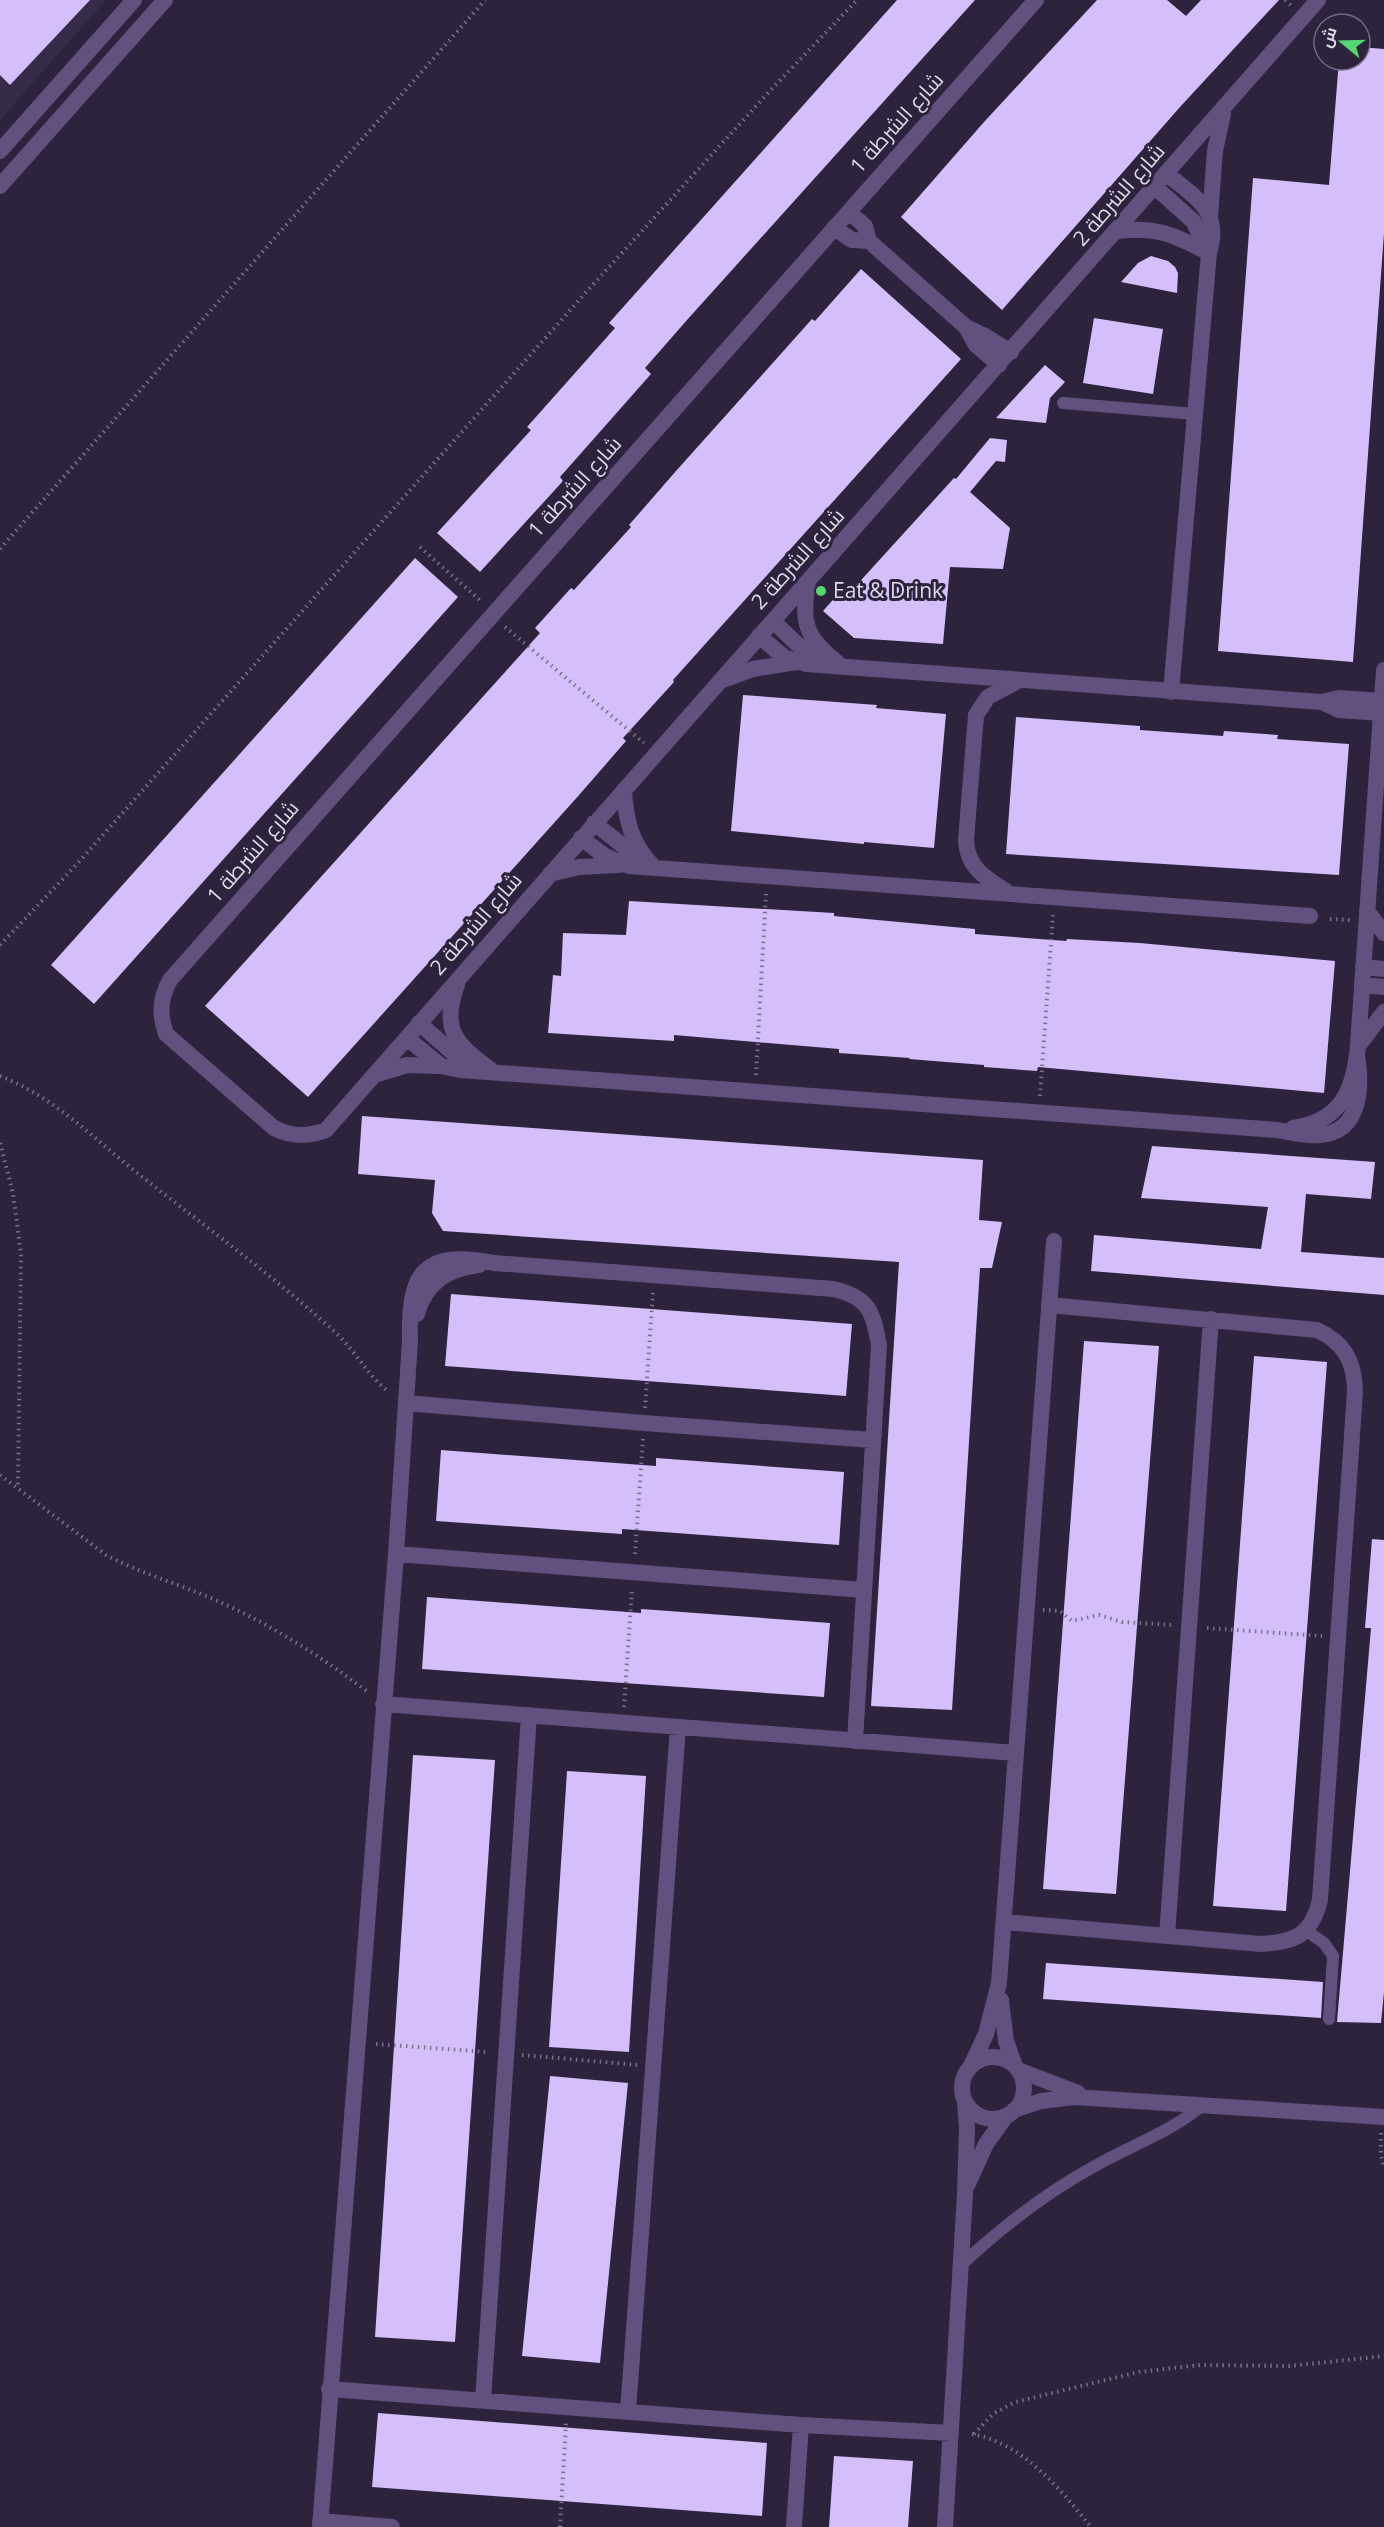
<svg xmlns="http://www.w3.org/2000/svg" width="1384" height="2527" font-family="'Open Sans',Cairo,sans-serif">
<rect width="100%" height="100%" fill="#2d233c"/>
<!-- built -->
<path fill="#372b4a" d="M0 0H106L0 120Z"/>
<!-- building -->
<path fill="#d5befc" d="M0 0H90L10 85 0 75Z
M897 0H975L687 320 645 368 651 374 560 477 563 481 480 572 437 533 531 430 527 427 615 328 609 323Z
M1097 0H1167L1186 16 1201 0H1279L1180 107 1002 310 901 217 984 122Z
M1360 47 1384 49V233L1353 662 1218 651 1253 178 1329 185 1339 60H1360Z
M1151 256 1168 261 1175 267 1178 273 1177 293 1121 282 1138 263Z
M861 269 961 359 673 680 674 682 623 738 626 741 580 794 308 1097 205 1006 540 633 535 628 571 588 574 590 631 527 629 525 676 471 812 319 815 321Z
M1094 318 1163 329 1153 394 1083 383Z
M1045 365 1065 382 1050 398 1046 423 996 418Z
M990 438 1007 440 1005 462 996 461 970 492 1010 528 1003 569 950 567 943 644 854 638 823 611 847 584 853 589 954 478 956 479Z
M415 558 458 597 94 1004 51 965Z
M743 695 877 705 876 708 946 714 934 848 864 842V844L731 831Z
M1016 717 1140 726V730L1223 736 1224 731 1278 735 1277 739 1349 744 1339 875 1006 854Z
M629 901 834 913V916L975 929V934L1066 941 1067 939 1140 943 1335 961 1324 1093 1038 1067 1037 1071 984 1067V1065L909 1059 910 1058 839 1053V1049L674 1035V1041L548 1033 553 975 561 976 563 933 626 935Z
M362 1116 983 1160 979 1220 1002 1222 992 1268H980L952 1710 871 1706 899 1262 443 1231 432 1213 435 1180 358 1174Z
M1152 1146 1375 1162 1371 1199 1306 1194 1301 1252 1384 1258V1295L1091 1271 1094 1235 1261 1249 1268 1207 1141 1198Z
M451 1294 852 1324 846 1396 445 1366Z
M1084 1341 1159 1346 1116 1894 1043 1889Z
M1254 1356 1327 1362 1286 1911 1213 1906Z
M441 1450 656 1466V1458L844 1472 839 1545 622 1529V1534L436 1521Z
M1372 1539 1384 1540V1992L1381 2023 1337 2022 1371 1628H1365Z
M427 1597 641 1613V1609L830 1623 824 1697 422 1669Z
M413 1755 495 1760 455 2342 375 2337Z
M567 1771 646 1776 629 2052 549 2047Z
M1046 1963 1323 1982 1321 2018 1043 1999Z
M550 2076 628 2083 600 2363 522 2356Z
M378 2413 767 2443 762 2516 372 2487Z
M834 2456 913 2461 908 2527H829Z"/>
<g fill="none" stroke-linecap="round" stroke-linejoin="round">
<!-- path -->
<path stroke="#7a7287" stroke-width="4" stroke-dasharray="1.5 4.5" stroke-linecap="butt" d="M1285 0 1292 6
M420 547 482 602
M0 549 485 0
M505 627 644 743
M1330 919 1350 920
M0 945 78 863 589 289 767 94 857 0
M756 1075 766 894
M0 1076C55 1097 96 1141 141 1176 207 1228 275 1277 337 1334 356 1352 368 1376 389 1392
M1040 1096 1053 915
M0 1143 13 1193 21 1254 18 1486
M645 1408 653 1292
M0 1475 106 1555C142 1574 182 1585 220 1602 273 1626 322 1657 369 1693
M635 1554 643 1439
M1043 1610 1060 1611 1072 1621 1099 1615 1122 1622 1173 1625
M1207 1628 1322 1636
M624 1707 632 1589
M376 2044 488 2052
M522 2055 638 2065
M1381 2133V2156L1384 2166
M972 2434C1023 2443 1060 2489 1091 2527
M974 2434 993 2414 1015 2402 1139 2372 1200 2365 1289 2366 1384 2356
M560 2527 566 2423"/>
<!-- service -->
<path stroke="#62507e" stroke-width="12" d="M1063 403 1195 414
M1305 1930 1324 1943 1333 1956 1329 2019
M961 2265C1002 2227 1045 2193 1095 2166 1134 2144 1167 2134 1203 2105"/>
<!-- minor -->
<path stroke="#62507e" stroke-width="16" d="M1036 0 170 980C160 998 159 1014 166 1034L274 1128C292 1137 308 1137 326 1130L1318 0
M1167 174C1196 198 1222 211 1209 253L1171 692
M1155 187 1193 221 1209 253
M849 212 865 226 869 241
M1210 217 1215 151 1223 114
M834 228 852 240 869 241 966 327 985 336 1011 352
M1117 231C1156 226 1175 235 1209 253
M966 327 976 345 999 365
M808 582C801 626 806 637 840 665
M773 621 796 643 823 664
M759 636 784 657 806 664 1322 702 1339 698 1382 701
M723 680 753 669 796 662
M1322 702 1339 710 1381 713
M624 790C626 821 631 843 653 866
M594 823 641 860
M581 838 605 856 629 866 1310 916
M550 874 579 867 619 865
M1006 891C985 878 967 867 966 840L976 715 988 697 1016 682
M1367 911 1384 933
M1363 967 1384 969
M457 985C440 1030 457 1045 491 1070
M1362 985 1384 987
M419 1023 469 1067
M407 1038 441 1066 460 1070 1277 1130C1291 1132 1306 1137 1320 1135 1362 1132 1362 1085 1357 1055
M1359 1045 1384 1012
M374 1075 407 1065 440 1066
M1293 1128C1341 1121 1354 1091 1358 1045L1384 670
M417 1314C426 1282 447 1269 479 1265
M406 1403 644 1423 872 1440
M396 1554 864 1590
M383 1704 1016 1753
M1004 1922 1261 1944C1295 1942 1311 1936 1320 1900L1355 1392C1355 1362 1344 1342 1317 1330L1049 1305
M1167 1936 1211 1319
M1001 2000 1006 2041 1015 2066
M962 2088a31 31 0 1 1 62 0a31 31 0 1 1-62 0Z
M971 2066 986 2034 999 1983 1054 1241
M1018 2070 1078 2093
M1014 2110 1041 2101 1074 2097 1384 2117
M968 2184 986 2144 1006 2116
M329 2389 801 2425 951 2433
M483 2400 529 1715
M628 2411 678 1727
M320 2521 392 2527
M320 2527 396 1554 410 1341C408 1273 423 1249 494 1263L833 1289C869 1297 873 1312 879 1345L855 1741
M794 2527 801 2425
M945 2527 965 2194 967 2128 965 2102"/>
<!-- tertiary -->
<path stroke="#62507e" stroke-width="16" d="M0 151 134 0
M0 186 165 0"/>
</g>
<!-- markers -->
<circle fill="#54d672" stroke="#2d233c" stroke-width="2" cx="821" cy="591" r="6"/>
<g text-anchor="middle" stroke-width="6" stroke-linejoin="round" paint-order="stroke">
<!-- street labels -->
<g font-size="21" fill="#dfdaea" stroke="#2d233c">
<text transform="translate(897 123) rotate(-48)" y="7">شارع الشرطة 1</text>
<text transform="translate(1119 195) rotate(-49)" y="7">شارع الشرطة 2</text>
<text transform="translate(575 487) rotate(-48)" y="7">شارع الشرطة 1</text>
<text transform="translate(798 559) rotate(-48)" y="7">شارع الشرطة 2</text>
<text transform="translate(253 852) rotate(-49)" y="7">شارع الشرطة 1</text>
<text transform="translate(476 924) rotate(-49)" y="7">شارع الشرطة 2</text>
</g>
<!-- poi labels -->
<g font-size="21" fill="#dfdaea" stroke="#2d233c" text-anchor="start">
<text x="833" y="598">Eat &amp; Drink</text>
</g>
</g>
<!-- north arrow -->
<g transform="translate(1342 42) rotate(289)"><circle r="28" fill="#2d233c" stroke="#746c82" stroke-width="1.5"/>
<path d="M0-4.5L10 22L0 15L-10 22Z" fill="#54d672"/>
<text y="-9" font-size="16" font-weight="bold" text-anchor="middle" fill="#dfdaea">ش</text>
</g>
</svg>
